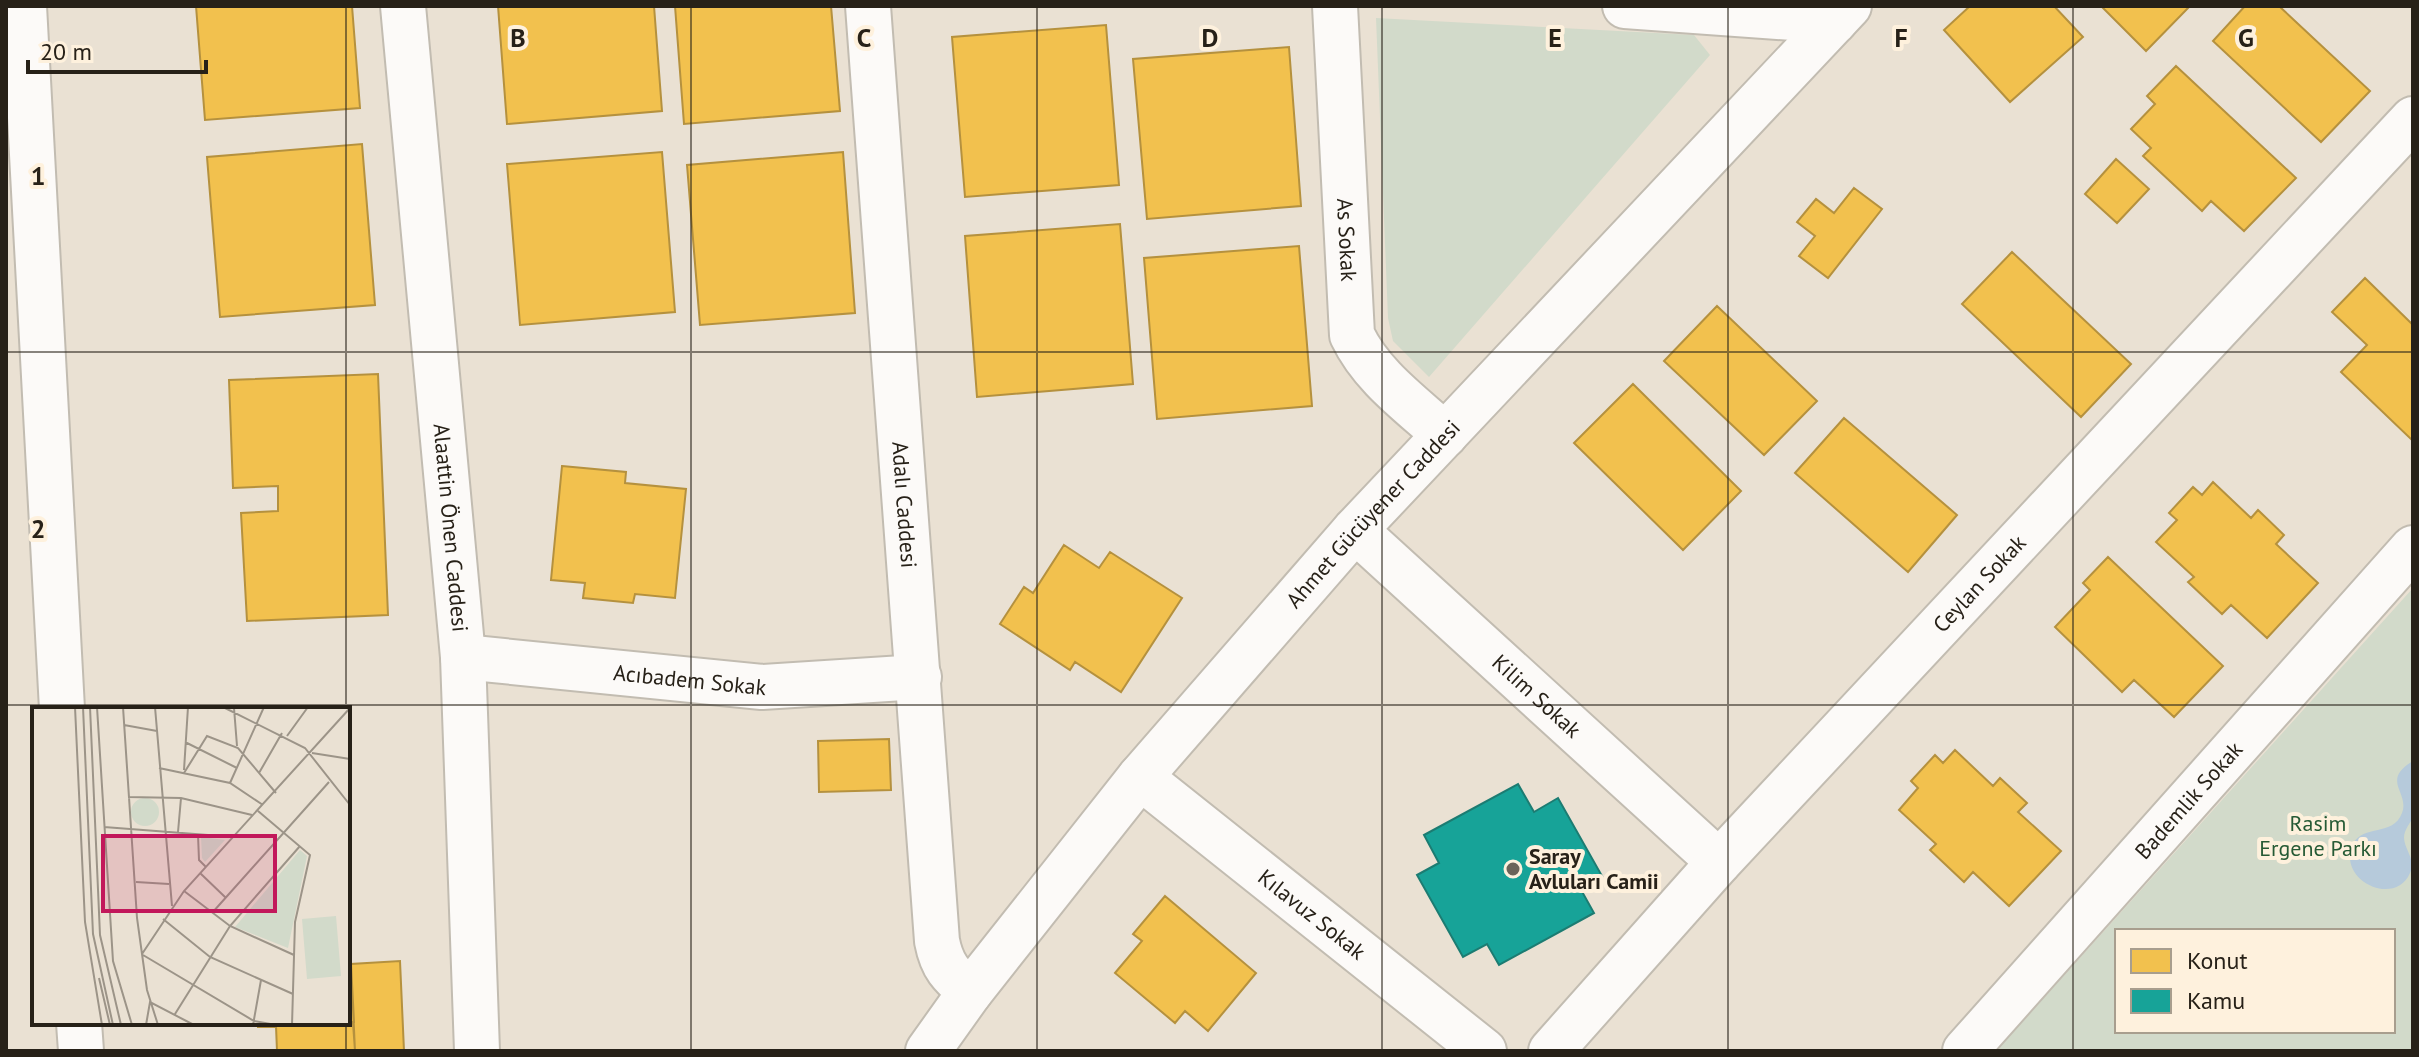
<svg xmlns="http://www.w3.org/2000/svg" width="2419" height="1057" font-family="'PT Sans',sans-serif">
<rect width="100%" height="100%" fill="#eae1d3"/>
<!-- green -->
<path fill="#d2daca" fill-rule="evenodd" d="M1376 18 1694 35 1710 55 1429 377 1393 341 1388 318Z
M2413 588V1051H1996ZM2117 931H2393V1031H2117Z"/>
<!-- water -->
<path fill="#b6cadb" d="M2413 761C2413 776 2417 802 2413 816 2411 823 2404 829 2404 838 2405 851 2416 859 2410 873 2395 908 2336 880 2353 844 2363 824 2393 837 2402 813 2410 792 2380 781 2413 761Z"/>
<!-- homes -->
<path fill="#f2c14e" stroke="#b5913e" stroke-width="2" d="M196 6H352L360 108 205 120Z
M498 6H654L662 111 507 124Z
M675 6H831L840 111 684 124Z
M1970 6H2054L2083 37 2010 102 1944 30Z
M2101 6H2190L2146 51Z
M2245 6H2279L2370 91 2321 142 2213 41Z
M1106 25 1119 185 965 197 952 37Z
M1289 47 1301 206 1147 219 1133 59Z
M2176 66 2296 178 2244 231 2211 201 2202 211 2143 156 2151 148 2131 129 2155 104 2147 96Z
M362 144 375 305 220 317 207 157Z
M662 152 675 312 520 325 507 164Z
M843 152 855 313 700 325 687 165Z
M2116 159 2149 189 2117 223 2085 194Z
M1854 188 1882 209 1828 278 1799 256 1815 236 1797 222 1816 199 1834 213Z
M1120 224 1133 384 977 397 965 236Z
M1299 246 1312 406 1157 419 1144 258Z
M2012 252 2131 364 2081 417 1962 304Z
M2365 278 2413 325V441L2341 372 2367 345 2332 312Z
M1717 306 1817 401 1764 455 1664 361Z
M378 374 388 615 247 621 241 513 278 511V486L233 488 229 380Z
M1633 384 1741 491 1683 550 1574 443Z
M1844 418 1957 515 1908 572 1795 473Z
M562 466 626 472 625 483 686 489 675 598 635 594 633 603 583 598 585 583 551 580Z
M2213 482 2251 518 2258 510 2284 535 2276 544 2318 583 2267 638 2231 605 2222 614 2188 582 2194 577 2156 542 2177 520 2169 513 2193 487 2202 495Z
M1064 545 1099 568 1110 552 1182 598 1121 692 1075 662 1070 670 1000 624 1024 587 1033 593Z
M2108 557 2223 666 2174 717 2134 680 2122 692 2055 627 2090 590 2083 583Z
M889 739 891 790 819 792 818 741Z
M1955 750 1993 786 2000 778 2027 803 2018 812 2061 851 2009 906 1973 872 1964 882 1930 850 1936 844 1899 810 1918 788 1911 781 1935 755 1943 763Z
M1165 896 1256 973 1208 1031 1185 1011 1175 1023 1115 973 1142 941 1133 934Z
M400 961 404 1051H355L351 964Z
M348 964H351L354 1022H348Z
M258 1023H332L258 1027Z
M353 1023 355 1051H277L276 1026Z"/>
<!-- public -->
<path fill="#17a398" stroke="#1c7c72" stroke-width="2" d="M1518 784 1534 812 1558 798 1602 876 1580 888 1594 913 1499 965 1487 944 1463 957 1417 875 1439 863 1424 835Z"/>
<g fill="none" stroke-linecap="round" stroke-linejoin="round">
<!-- minor casing -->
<g stroke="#c2bcb1" stroke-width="48">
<g id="minor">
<path d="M24 6 62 709"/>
<path id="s1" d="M403 6 463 657 477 1051"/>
<path id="s2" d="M868 6 937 941C942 967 951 975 970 992"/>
<path id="s3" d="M1335 6 1352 335C1372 377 1411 404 1445 435"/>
<path d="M1625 6 1835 21"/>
<path id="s4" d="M1355 530 1719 862"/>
<path id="s5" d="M463 657 762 687 919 677"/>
<path id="s6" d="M1140 777 1484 1051"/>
<path d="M79 1023 81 1051"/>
<path id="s7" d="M928 1051 970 992 1140 777 1355 530 1849 6"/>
<path id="s8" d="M1551 1051 1719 862 2413 119"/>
<path id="s9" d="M1965 1051 2413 548"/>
</g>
</g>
<!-- minor -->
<use href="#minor" stroke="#fcfaf8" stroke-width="44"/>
</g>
<!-- grid -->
<path fill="none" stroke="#272118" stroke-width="2" stroke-opacity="0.55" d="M346 6V709M691 6V1051M1037 6V1051M1382 6V1051M1728 6V1051M2073 6V1051M6 352H2413M6 705H2413M346 1023V1051"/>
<!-- markers -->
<circle fill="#6b6459" stroke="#fef1dd" stroke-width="3" cx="1513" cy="869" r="8"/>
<g text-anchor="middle" stroke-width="8" stroke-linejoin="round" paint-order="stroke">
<!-- street labels -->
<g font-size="22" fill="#272118" stroke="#fef1dd">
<text dy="8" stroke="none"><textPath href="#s3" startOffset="234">As Sokak</textPath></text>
<text dy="8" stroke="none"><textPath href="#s2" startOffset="500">Adalı Caddesi</textPath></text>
<text dy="8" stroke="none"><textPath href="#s7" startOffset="698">Ahmet Gücüyener Caddesi</textPath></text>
<text dy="8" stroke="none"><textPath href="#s1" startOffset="524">Alaattin Önen Caddesi</textPath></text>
<text dy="8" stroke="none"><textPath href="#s8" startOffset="634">Ceylan Sokak</textPath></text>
<text dy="8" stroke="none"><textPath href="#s5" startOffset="228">Acıbadem Sokak</textPath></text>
<text dy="8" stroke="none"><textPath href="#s4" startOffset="246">Kilim Sokak</textPath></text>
<text dy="8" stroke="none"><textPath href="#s9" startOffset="336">Bademlik Sokak</textPath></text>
<text dy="8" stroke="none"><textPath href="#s6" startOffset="220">Kılavuz Sokak</textPath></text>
</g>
<!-- park labels -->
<g font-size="22" fill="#265a35" stroke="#fef1dd">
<text x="2318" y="831">Rasim<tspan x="2318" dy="25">Ergene Parkı</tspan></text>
</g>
<!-- poi labels -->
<g font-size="22" font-weight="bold" fill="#272118" stroke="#fef1dd" text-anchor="start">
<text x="1529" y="864">Saray<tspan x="1529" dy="25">Avluları Camii</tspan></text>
</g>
</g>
<!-- overview -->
<g transform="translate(32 707)">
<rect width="318" height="318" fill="#eae1d3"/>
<path d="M99 105a14 14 0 1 1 28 0a14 14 0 1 1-28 0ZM169 130 193 133 173 155 170 151ZM268 143 275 149 256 241 203 220ZM304 209 309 269 275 272 270 212Z" fill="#d2daca"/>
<path fill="none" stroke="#9c9488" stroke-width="2" d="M43 0 53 215 70 318M51 0 61 227 81 318M58 0 68 228 89 318M65 0 81 254 100 318M91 0 105 211 115 283 126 318M123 0 140 199M191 0 273 41 318 98M202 1 205 39M92 18 125 24M255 29 276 0M153 35 205 61M280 46 318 52M127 61 198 76 231 98M152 63 156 0M152 66 175 29 206 41 244 86M227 66 250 26M198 76 232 0M96 90 149 91 220 108M226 104 278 148 263 215 260 318M72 120 202 130M146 125 149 91M166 128 167 153 174 160M168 166 193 190M104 175 137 177M152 184 198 219 262 248M180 206 297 75M131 212 178 250 261 287M110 247 152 184 318 1M111 248 222 314 244 318M67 271 78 318M143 307 198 219 268 139M114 318 118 295 162 318M221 318 229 273"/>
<path fill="#c2185b" fill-opacity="0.15" stroke="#c2185b" stroke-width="4" d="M71 129H243V204H71Z"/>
<rect width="318" height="318" fill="none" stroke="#272118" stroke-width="4"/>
</g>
<g font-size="26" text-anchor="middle" font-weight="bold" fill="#272118" stroke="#fef1dd" stroke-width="8" stroke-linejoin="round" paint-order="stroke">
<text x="518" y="47">B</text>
<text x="864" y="47">C</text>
<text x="1210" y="47">D</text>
<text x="1555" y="47">E</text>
<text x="1901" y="47">F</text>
<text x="2246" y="47">G</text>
<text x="38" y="185">1</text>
<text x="38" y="538">2</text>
</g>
<!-- border -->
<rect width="2419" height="1057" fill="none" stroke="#272118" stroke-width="16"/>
<!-- legend -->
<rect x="2115" y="929" width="280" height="104" fill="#fef1dd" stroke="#a89e8e" stroke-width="2"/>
<rect x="2131" y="949" width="40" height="24" fill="#f2c14e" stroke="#a89e8e" stroke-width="2"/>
<text x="2187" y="969" font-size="24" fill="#272118">Konut</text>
<rect x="2131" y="989" width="40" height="24" fill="#17a398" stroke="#a89e8e" stroke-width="2"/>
<text x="2187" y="1009" font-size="24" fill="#272118">Kamu</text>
<!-- scale -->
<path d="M28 60v12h178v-12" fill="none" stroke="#272118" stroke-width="4"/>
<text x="40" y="60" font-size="24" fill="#272118" stroke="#fef1dd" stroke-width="6" paint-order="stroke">20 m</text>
</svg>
